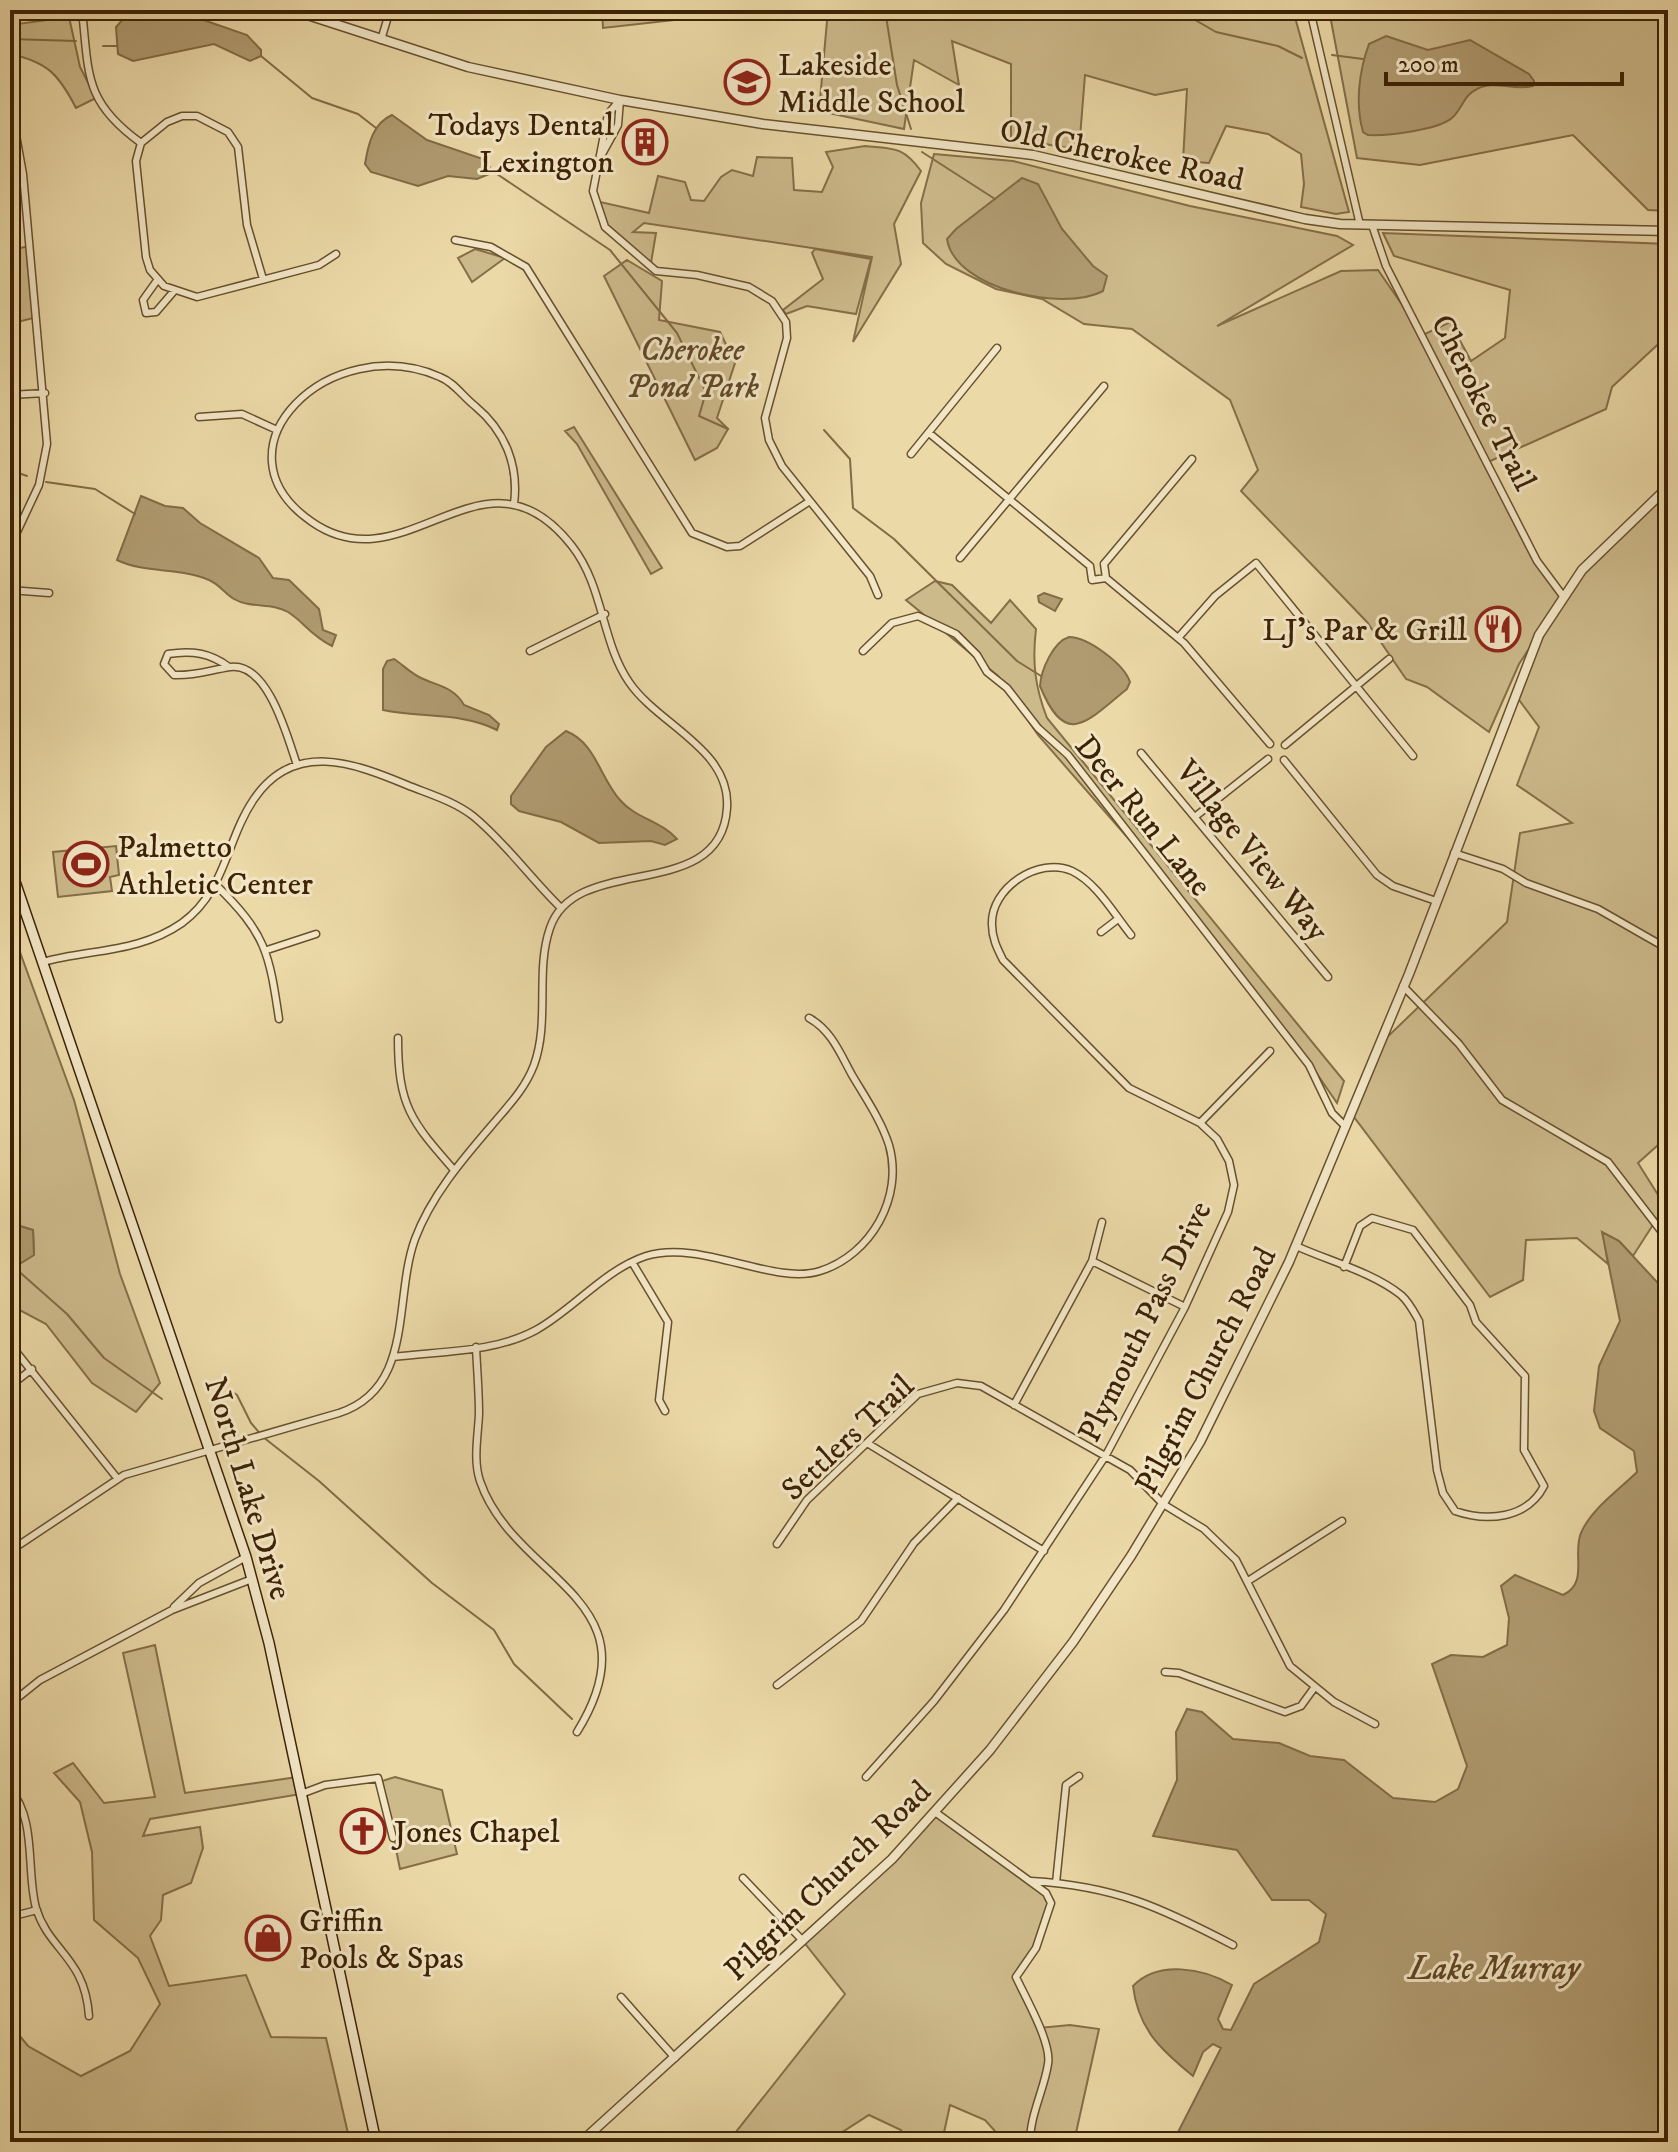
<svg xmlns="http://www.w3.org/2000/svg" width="1678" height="2152" font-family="'IM FELL DW Pica',serif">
<rect width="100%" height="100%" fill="#ebd9a7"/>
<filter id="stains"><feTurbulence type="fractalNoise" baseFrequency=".0025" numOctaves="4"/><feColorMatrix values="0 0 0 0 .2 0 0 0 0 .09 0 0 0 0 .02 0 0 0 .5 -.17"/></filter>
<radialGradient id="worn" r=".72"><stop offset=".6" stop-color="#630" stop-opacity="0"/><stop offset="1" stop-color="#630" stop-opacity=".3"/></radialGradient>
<!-- green -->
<path fill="#cdba8b" stroke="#856e48" stroke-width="2" d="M602 10H728V14L603 28Z
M828 10H1293L1349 212 1336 214 1301 207 1304 184 1301 154 1268 134 1226 126 1209 163 1183 161 1187 89 1155 95 1085 75 1079 150 1011 138V64L952 41 959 85 914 60 904 129 819 111Z
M1329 10H1668V211L1648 210 1573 135 1420 165 1357 158Z
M69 17 80 67 96 98 76 108C59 75 48 62 10 54V25Z
M865 146C894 149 903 146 921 171L894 224 901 264 853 342 872 257 644 223 633 232 656 233 651 263 605 227 596 201 649 213 658 176 685 182 691 200 704 201 721 177 732 170 753 176 757 157 792 158 794 190 822 192 833 167 826 152Z
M934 154 1013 161 1190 206 1337 236 1353 245 1217 326 1341 271 1378 270 1423 335 1450 322 1471 361 1505 338 1510 290 1394 256 1383 233 1668 244V335L1612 387 1606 409 1488 462 1546 576 1563 596 1668 487V1136L1638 1163 1665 1206 1633 1256 1619 1241 1603 1233 1608 1264 1577 1238 1526 1240 1523 1280 1490 1297 1351 1113 1380 1044 1507 922 1520 833 1572 823 1517 785 1539 727 1514 693 1538 635 1519 664 1489 732 1427 687 1406 679 1367 622 1241 491 1258 470 1230 400 1132 329 1084 324 1042 299 996 289 946 264 923 243 921 203Z
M30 246 37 317 10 324V250Z
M475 249 505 258 472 282 458 258Z
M815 249 871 259 856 314 807 306 786 314 783 310 823 279 812 253Z
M627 260 662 281 659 320 720 332 735 363 717 418 728 429 717 448 695 460 604 276Z
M574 427 662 568 651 574 577 444 565 431Z
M935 581 952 585 991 623 1010 600 1036 629C1032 662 1035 687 1047 718L1344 1081 1337 1103 1291 1036 1232 971 1148 861 1038 735 998 676 906 600Z
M116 846 119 875 110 877 112 891 58 897 53 852Z
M10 944H17L74 1100 120 1274 160 1383 136 1412 92 1383 46 1324 10 1305V1270L34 1254 33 1230 10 1223Z
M155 1645 185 1793 298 1777 301 1794 150 1819 143 1836 200 1827 203 1848 191 1883 163 1895 161 1920 150 1936 169 1986 246 1975 271 2037 326 2038 350 2142H10V2024L28 2046 81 2076 130 2051 160 2004 138 1958 94 1920 92 1852 80 1802 54 1773 73 1763 104 1803 155 1797 123 1653Z
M395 1777 442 1790 457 1854 400 1869 382 1781Z
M935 1812 1046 1893 1051 1903 1040 1937 1016 1977 1039 2028 1070 2025 1099 2029 1074 2142H987L995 2131 985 2120 950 2105 942 2142H907L901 2130 869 2115 841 2133 838 2142H728L845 1994 803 1941Z"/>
<!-- water -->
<path fill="#b09b70" stroke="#826b45" stroke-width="2" d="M192 16 247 35 261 50V56L250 61 214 44 133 61 118 54 116 27 124 18Z
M1386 36 1428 50 1470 40 1529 74 1534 81 1533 86C1514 91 1495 80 1477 89 1464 95 1463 107 1453 117 1440 130 1387 136 1368 135L1363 132C1355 104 1359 71 1369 44Z
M392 115 427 140 483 159 494 172 477 179 448 176 418 186 371 172 365 164C368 145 373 123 392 115Z
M1022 178 1038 184 1062 229 1093 266 1107 276 1103 291C1065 312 955 290 947 239L956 229Z
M141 496 165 506 183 508 200 523 259 558 273 578 289 580 319 609 323 630 336 635 332 646C310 635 305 623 288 612 271 602 251 609 234 599 225 594 219 584 209 580 179 567 146 574 117 560Z
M1044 593 1062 599 1055 611 1039 602 1038 596Z
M1069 637C1088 637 1124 664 1130 682L1127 689C1087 721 1066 750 1040 686 1041 670 1053 642 1069 637Z
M394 659C403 665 412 674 421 678 438 686 454 687 464 705L489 715 499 724 497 730C462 712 421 718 383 710V669L387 661Z
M566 731C596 743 600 778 620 800 635 818 661 821 677 839L665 845 651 841 599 843 561 822 519 811 511 804V796L546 747Z
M10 1223 33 1230 34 1255 10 1270Z
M1602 1232 1619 1241 1668 1294V2142H1173L1221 2048 1213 2044 1203 2052 1193 2076C1161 2050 1138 2029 1133 1986 1158 1960 1203 1968 1232 1985L1218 2019 1223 2029 1231 2030 1254 1984 1319 1942 1326 1914 1309 1900H1272L1237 1850 1153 1836 1177 1780 1176 1732 1187 1709 1202 1712 1233 1739 1279 1743 1310 1756 1344 1760 1393 1798 1435 1802 1458 1789 1467 1766 1432 1664 1451 1655 1483 1657 1507 1645 1509 1618 1501 1586 1515 1575 1563 1595C1589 1583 1572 1554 1581 1533 1591 1509 1619 1490 1637 1472L1634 1451 1600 1428 1594 1411 1599 1366 1620 1321Z"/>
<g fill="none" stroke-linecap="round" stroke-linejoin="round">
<!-- stream -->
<path stroke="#826b45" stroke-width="2" d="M885 10 897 85 911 129
M1129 10H1136
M1178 10 1216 32 1278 46 1302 58
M10 39 76 41
M103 46H117
M1332 55 1363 59
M261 56 312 98 358 114 376 128
M922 152 995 199
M494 172 610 250 677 333 706 392 699 416 728 429
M824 430 850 459 853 508 894 539 1017 661 1041 676
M10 470 27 476
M46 482 95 489 135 514
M15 1268 67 1314 104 1358 162 1399
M230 1390 237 1395 251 1423 263 1437 319 1481 432 1583 494 1630 514 1664 572 1719"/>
<!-- minor casing -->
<g stroke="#68502d" stroke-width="9">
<path id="minor" d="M82 10C89 75 84 102 141 143
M1310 10 1360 225
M381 40 390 10
M620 100 608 114 593 191 605 227 656 271 697 275 749 287 772 301 786 322 787 338 765 418 769 440 782 466 870 576 878 595
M601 156 618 125 620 100
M1372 225 1386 266 1537 561 1563 596
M455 240 491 247 526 267 692 533 727 547 740 546 810 501
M158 279 143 300 146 313 156 312 174 291
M263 279 247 225 238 147 228 132 197 116H182L167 122 141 143 136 161 146 257 150 270 164 286 197 297 319 265 336 254
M10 395 45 393
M199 417 242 414 277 430
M929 433 1090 566
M911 454 997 348
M10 547 39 485 47 444 23 174 12 113
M960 558 1104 386
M1104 564 1106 578 1184 643 1270 744
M1104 564 1192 459
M1090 566 1092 580 1106 578
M10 590 49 593
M1178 638 1215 596 1256 563 1413 756
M530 651 605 614
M863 651 892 623 918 616 956 634 977 655 987 672 1007 688 1038 728 1068 755 1309 1065 1332 1113 1345 1126
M229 667C210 653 192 650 168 654L164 664 174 675C195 676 210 670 230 667 268 661 288 739 297 765
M1285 745 1389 659
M1141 753 1328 977
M1284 760 1377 875 1393 886 1436 901
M1196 816 1268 759
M1454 853 1503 869 1526 883 1598 909 1668 949
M216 885C266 934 269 952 279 1019
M1101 932 1118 919
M267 950 316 934
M43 962C90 949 139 953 182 923 226 891 226 840 254 799 294 740 354 763 407 785 429 794 454 801 473 816 505 842 531 879 561 908
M1403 986 1459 1044 1502 1100 1608 1162 1668 1240
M398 1038C398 1106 411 1121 454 1170
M1200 1123 1270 1051
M1296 1246C1329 1261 1372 1272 1401 1295 1409 1302 1414 1312 1419 1321L1437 1470 1443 1493 1455 1511C1487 1522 1527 1519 1544 1486L1524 1450 1525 1376 1476 1322 1470 1305 1413 1230 1372 1218 1360 1226 1344 1267
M1092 1261 1185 1307
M632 1262 668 1322 659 1400 665 1411
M10 1344 117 1478
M476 1347C477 1369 479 1392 479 1414 478 1436 473 1460 480 1481 514 1581 660 1598 577 1732
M393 1357C439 1351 494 1353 536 1330 574 1309 604 1270 646 1256 701 1239 774 1286 820 1271 871 1255 904 1197 889 1145 881 1120 865 1097 852 1075 840 1053 831 1030 809 1018
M10 1386 32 1369
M1014 1405 1092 1261 1102 1222
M867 1443 1044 1551
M777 1544 807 1500 918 1394 957 1383 981 1386 1130 1470 1163 1504 1204 1529 1236 1560 1290 1666 1334 1702 1375 1724
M10 1551 124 1475 339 1413C415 1388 393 1300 415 1239 431 1196 462 1160 492 1125 508 1106 525 1089 534 1065 550 1021 535 971 550 928 576 851 721 905 727 808 731 749 658 725 629 682 601 641 604 587 572 546 484 433 407 588 312 522 206 449 331 329 440 377 455 383 463 397 475 406 505 431 519 465 514 504
M1248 1581 1342 1521
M174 1607 199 1583 246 1557
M1165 1672 1179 1673 1285 1712 1301 1706 1314 1688
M777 1685 861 1621 914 1543 958 1498
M10 1704 40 1680 172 1610 252 1579
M866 1777 934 1701 1004 1610 1106 1455 1185 1307 1228 1212 1234 1185 1229 1161 1217 1139 1200 1123 1129 1088 1003 960C997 948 992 938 992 925 990 888 1039 856 1072 871 1097 883 1114 914 1131 935
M10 1789C37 1820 26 1871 36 1908 49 1951 85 1957 89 2016
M301 1794 325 1785 378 1778 393 1838
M935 1812 1046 1893 1051 1903 1036 1948 1016 1977C1025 1997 1052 2043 1048 2064 1044 2090 1030 2115 1030 2142
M743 1878 803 1941
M1031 1881C1115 1886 1160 1907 1233 1945
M1056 1883 1066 1785 1079 1776
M10 1917 37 1910
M621 1997 675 2058"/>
</g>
<!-- tertiary casing -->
<g stroke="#68502d" stroke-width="11">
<path id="tertiary" d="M292 10 468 67 620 100 763 124 1033 155 1305 219 1340 224 1668 231
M581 2142 892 1859 990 1750 1073 1642 1131 1556 1200 1442 1289 1262 1409 974 1539 635 1582 570 1668 487"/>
</g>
<!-- secondary casing -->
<g stroke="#3d2204" stroke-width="12">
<path id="secondary" d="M10 867 246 1557 269 1643 376 2142"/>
</g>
<!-- minor -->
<use href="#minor" stroke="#f2e6c6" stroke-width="6"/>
<!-- tertiary -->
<use href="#tertiary" stroke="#f2e6c6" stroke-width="8"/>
<!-- secondary -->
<use href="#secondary" stroke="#f2e6c6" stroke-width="9"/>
</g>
<!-- icons -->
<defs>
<g id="school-ring" transform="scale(2.3)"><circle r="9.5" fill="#f2e6c6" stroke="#8f2418" stroke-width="1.5"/><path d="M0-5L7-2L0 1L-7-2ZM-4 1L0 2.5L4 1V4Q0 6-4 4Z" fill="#8f2418"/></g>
<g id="building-ring" transform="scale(2.3)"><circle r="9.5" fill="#f2e6c6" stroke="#8f2418" stroke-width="1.5"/><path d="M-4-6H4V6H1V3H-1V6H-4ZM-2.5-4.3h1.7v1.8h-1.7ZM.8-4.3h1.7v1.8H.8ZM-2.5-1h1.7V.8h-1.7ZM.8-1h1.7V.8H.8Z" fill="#8f2418"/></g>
<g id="restaurant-ring" transform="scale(2.3)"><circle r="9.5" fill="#f2e6c6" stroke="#8f2418" stroke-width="1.5"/><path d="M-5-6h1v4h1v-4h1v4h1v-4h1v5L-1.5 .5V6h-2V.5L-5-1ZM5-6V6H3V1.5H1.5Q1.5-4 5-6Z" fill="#8f2418"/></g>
<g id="stadium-ring" transform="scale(2.3)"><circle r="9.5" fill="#f2e6c6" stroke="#8f2418" stroke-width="1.5"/><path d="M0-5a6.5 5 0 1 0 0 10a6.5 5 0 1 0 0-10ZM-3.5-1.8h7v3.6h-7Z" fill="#8f2418"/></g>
<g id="church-ring" transform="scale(2.3)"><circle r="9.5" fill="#f2e6c6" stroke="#8f2418" stroke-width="1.5"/><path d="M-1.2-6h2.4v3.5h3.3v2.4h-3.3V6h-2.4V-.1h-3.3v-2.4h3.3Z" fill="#8f2418"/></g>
<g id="shop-ring" transform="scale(2.3)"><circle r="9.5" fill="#f2e6c6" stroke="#8f2418" stroke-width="1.5"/><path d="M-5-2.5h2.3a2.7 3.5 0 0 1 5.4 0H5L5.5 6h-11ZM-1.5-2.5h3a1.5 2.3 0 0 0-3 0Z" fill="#8f2418"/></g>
</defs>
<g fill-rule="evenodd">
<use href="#school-ring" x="747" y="82"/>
<use href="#building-ring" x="645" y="142"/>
<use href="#restaurant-ring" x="1498" y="629"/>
<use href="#stadium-ring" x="86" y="864"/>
<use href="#church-ring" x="363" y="1831"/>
<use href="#shop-ring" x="268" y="1938"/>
</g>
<g text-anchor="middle" stroke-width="6" stroke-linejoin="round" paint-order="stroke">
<!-- poi labels -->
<g font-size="32" fill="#3d2204" stroke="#f2e6c6" text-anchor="start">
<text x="778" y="75">Lakeside<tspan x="778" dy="37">Middle School</tspan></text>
<text x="614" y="135" text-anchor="end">Todays Dental<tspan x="614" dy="37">Lexington</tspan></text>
<text x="1467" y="640" text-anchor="end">LJ's Par &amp; Grill</text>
<text x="117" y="857">Palmetto<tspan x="117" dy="37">Athletic Center</tspan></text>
<text x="394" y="1842">Jones Chapel</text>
<text x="299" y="1931">Griffin<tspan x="299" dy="37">Pools &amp; Spas</tspan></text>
</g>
<!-- street labels -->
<g font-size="32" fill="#3d2204" stroke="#f2e6c6">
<text transform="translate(1122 154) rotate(12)" y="11">Old Cherokee Road</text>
<text transform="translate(1484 402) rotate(63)" y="11">Cherokee Trail</text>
<text transform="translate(1144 815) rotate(51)" y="11">Deer Run Lane</text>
<text transform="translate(1253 850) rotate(51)" y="11">Village View Way</text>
<text transform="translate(1144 1321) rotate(-64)" y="11">Plymouth Pass Drive</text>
<text transform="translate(1205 1370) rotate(-63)" y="11">Pilgrim Church Road</text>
<text transform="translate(847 1437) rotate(-43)" y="11">Settlers Trail</text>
<text transform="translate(249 1488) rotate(73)" y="11">North Lake Drive</text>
<text transform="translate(827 1880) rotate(-44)" y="11">Pilgrim Church Road</text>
</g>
<!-- park labels -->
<g font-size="32" font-style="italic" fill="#614826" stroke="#f2e6c6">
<text x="692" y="360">Cherokee<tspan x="692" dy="37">Pond Park</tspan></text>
</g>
<!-- water labels -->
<g font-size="34" font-style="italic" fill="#604624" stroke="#f2e6c6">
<text x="1494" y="1979">Lake Murray</text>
</g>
</g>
<!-- margin -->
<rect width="1678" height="2152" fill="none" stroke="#ebd9a7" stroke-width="40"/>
<rect x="12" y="12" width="1654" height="2128" fill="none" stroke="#3d2204" stroke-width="4"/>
<rect x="20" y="20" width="1638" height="2112" fill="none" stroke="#3d2204" stroke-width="2"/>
<!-- scale -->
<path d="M1386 72v12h236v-12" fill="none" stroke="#3d2204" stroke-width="4"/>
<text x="1398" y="72" font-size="24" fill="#3d2204" stroke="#f2e6c6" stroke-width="6" paint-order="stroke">200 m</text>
<rect width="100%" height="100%" filter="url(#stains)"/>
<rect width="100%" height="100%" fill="url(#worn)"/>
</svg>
